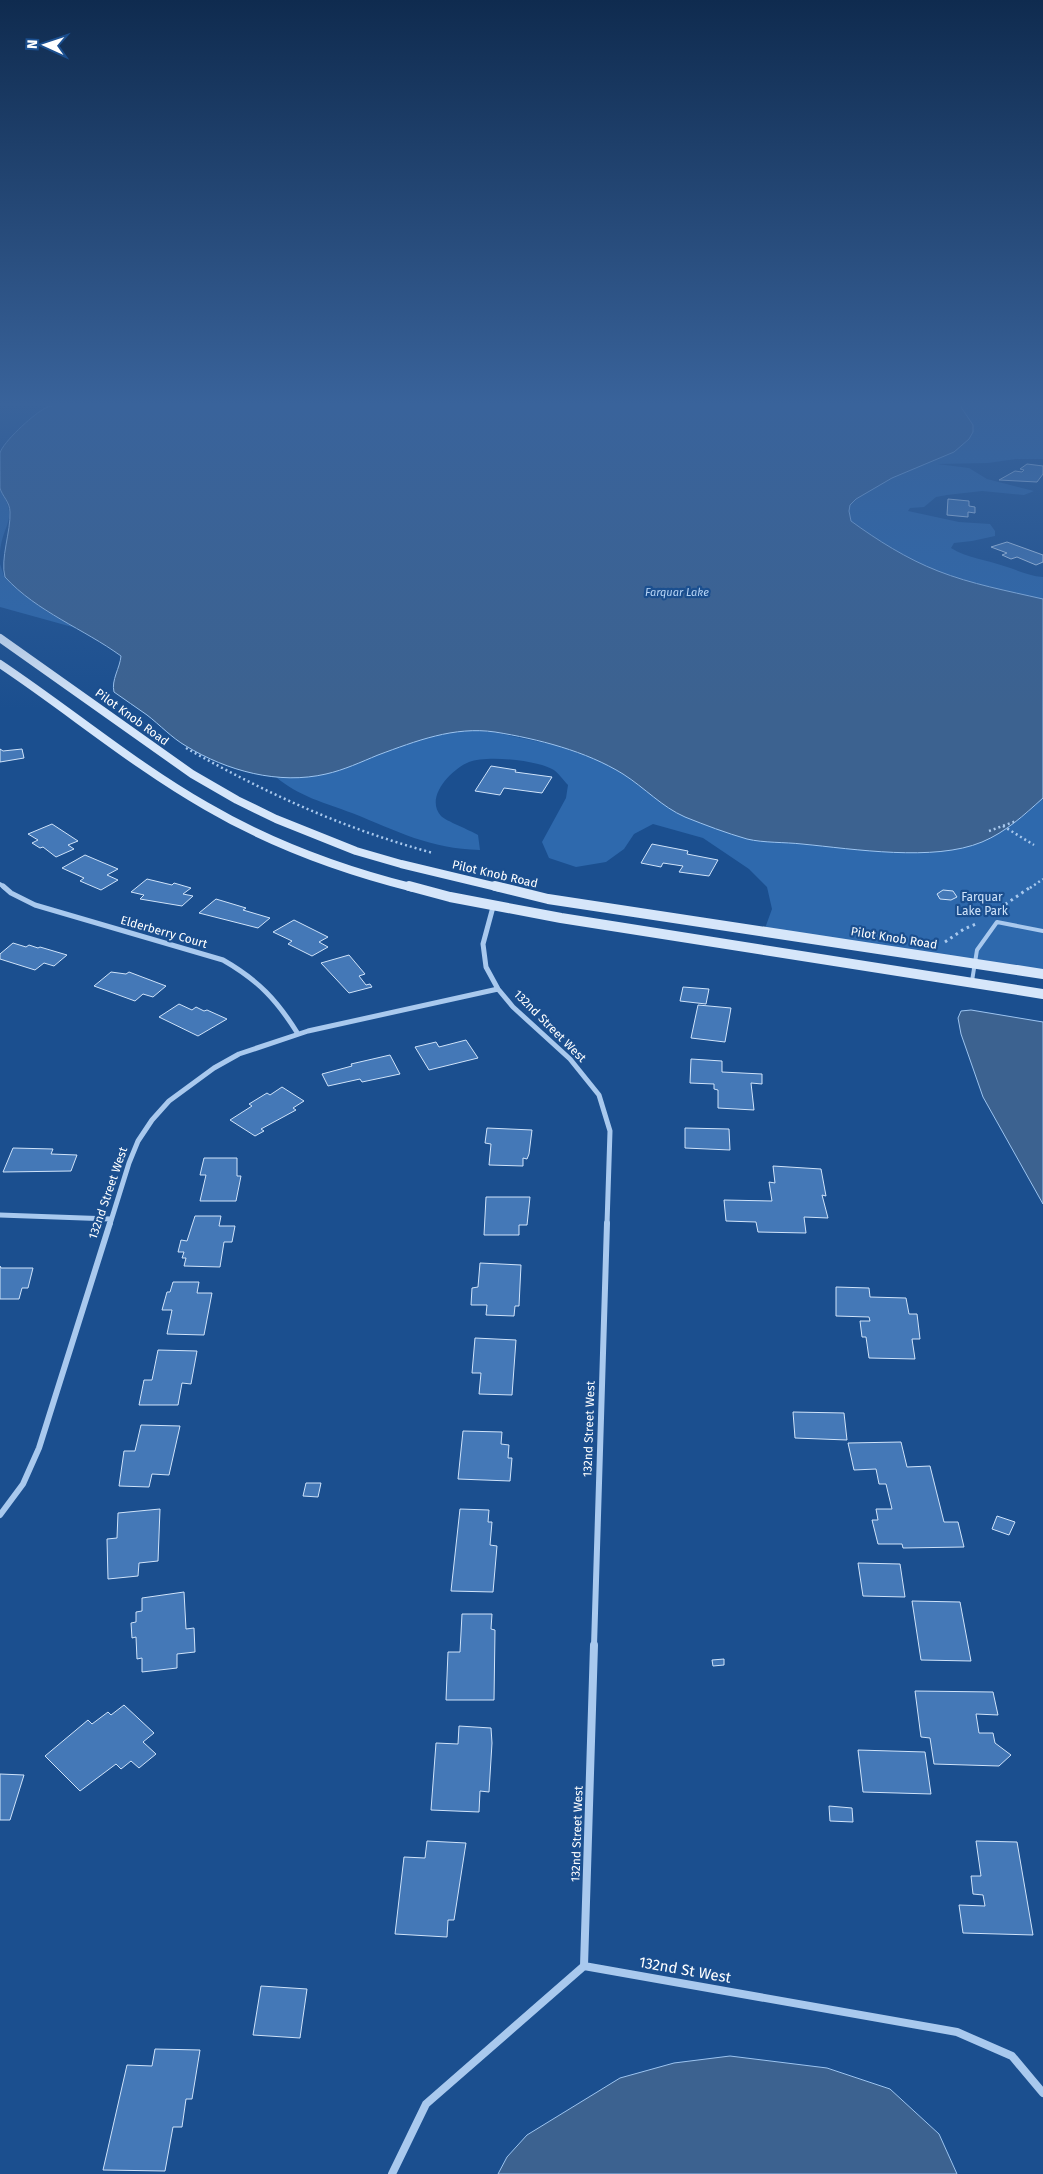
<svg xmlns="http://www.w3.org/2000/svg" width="1043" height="2174" font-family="'Fira Sans',sans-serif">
<rect width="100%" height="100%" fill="#1b4f8f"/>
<!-- green -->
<path fill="#2e69ad" d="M934 404H1029L1043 408V459H1016L988 463 937 464 969 468 987 479 1034 491 1024 495 982 491 947 495 936 497 924 507 910 508 908 511 959 522 990 524 995 531V536L972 541 954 543 951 548C967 558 987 560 1004 566 1017 570 1029 576 1043 577V608L983 595 843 526 835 494 927 463Z
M0 489C20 522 1 524 0 555Z
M0 564 4 576 46 611 76 628 0 607Z
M467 730 493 732 555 745 578 753 602 762 623 774 674 811 749 839 822 846 935 851 957 848 980 843 1027 813 1043 798V974L764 931 772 909 767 887 749 869 703 838 653 824 634 834 624 849 606 862 576 867 549 858 542 842 566 798 568 785C563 780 558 772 552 769 535 760 487 755 469 762 452 769 424 797 441 816 446 821 470 830 478 835L480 850C430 849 397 831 352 813 325 803 298 796 276 777 331 782 368 754 419 740 435 735 451 733 467 730Z"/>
<!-- water -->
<path fill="#3c6290" stroke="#9cc4f0" d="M56 404H959L973 425V432L969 439 954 452 892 478 856 499 850 505 849 511 851 521C877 540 907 559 938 571 971 584 1008 591 1043 599V798C1024 815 1006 832 982 842 934 862 854 849 802 844 784 842 764 843 747 839 726 833 705 825 685 817 662 807 645 788 623 774 586 751 538 739 495 732 454 726 416 741 378 755 361 762 344 770 326 774 279 785 227 771 186 746 172 738 160 725 147 715 136 707 125 700 114 692 111 680 120 668 121 656 84 629 37 612 5 577 0 559 11 531 10 512 10 502 2 496 0 488 0 482 0 459 0 453 3 442 32 416 42 410 46 407 52 406 56 404Z
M971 1010 1043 1022V1204L983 1097 961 1034 958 1018 961 1011Z
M730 2056 827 2068 890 2089 939 2134 957 2174H498L507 2157 527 2135 620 2078 674 2063Z"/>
<!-- building -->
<path fill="#4478b7" stroke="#cfe3fa" d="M1027 464 1043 466V474L1037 482 999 480 1015 471 1022 472 1024 470 1020 469Z
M948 499 969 501V506L975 507V513L968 512V517L947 515Z
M1007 542 1043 555V562L1036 565 1017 557 1011 559 1002 555 1007 553 991 547Z
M0 749 3 751 22 749 24 758 0 762Z
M491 766 516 770 515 772 552 777 542 793 504 788 500 795 475 791Z
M52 824 78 841 68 845 74 849 56 857 43 847 40 848 32 843 38 840 28 834Z
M652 844 688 851 687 854 718 860 709 876 679 872 683 866 663 863 661 867 641 863Z
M85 855 118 869 107 875 118 880 101 890 80 881 84 878 62 868Z
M147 879 172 885 174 883 191 888 183 894 193 896 182 906 140 899 144 895 131 892Z
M943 890 953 891 957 897 951 900 940 899 937 894Z
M216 899 246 908 243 910 270 918 258 928 199 913Z
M294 920 328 937 319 942 328 947 312 956 288 944 292 941 273 932Z
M13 943 26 947 29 945 38 948 40 947 67 955 54 966 44 963 35 970 0 959V954Z
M349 955 365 974 359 976 366 985 370 984 372 987 349 993 321 963Z
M111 972 126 974 129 972 166 986 153 997 143 994 135 1001 94 986Z
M683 987 709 989 706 1004 680 1001Z
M179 1004 192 1010 196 1007 204 1011 207 1010 227 1019 198 1036 159 1017Z
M698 1005 731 1008 725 1042 691 1038Z
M466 1040 478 1058 429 1070 415 1047 436 1042 439 1047Z
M390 1055 400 1074 362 1082 360 1079 328 1086 322 1074 352 1066 351 1064Z
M691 1059 722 1061V1072L762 1074V1084L751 1083 754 1110 718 1108V1090L714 1089V1084L690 1083Z
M282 1087 304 1101 293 1108 296 1110 261 1129 264 1131 255 1136 230 1120 252 1106 249 1104 267 1093 270 1095Z
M487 1128 532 1130 529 1154 527 1159 523 1158V1166L489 1165 491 1144 485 1143Z
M685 1128 729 1129 730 1150 685 1148Z
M13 1148 53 1149 51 1154 77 1155 71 1171 3 1172Z
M204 1158H237V1176H241L236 1201H200L206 1175H200Z
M773 1166 821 1169 826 1196 822 1195 828 1218 804 1217 806 1233 758 1232 756 1222 726 1221 724 1200 772 1201 769 1182 775 1183Z
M486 1197H530L527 1225H519V1235H484Z
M195 1216H221L219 1226H235L232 1242H224L220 1267 184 1266 186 1258H182L184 1252H178L181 1240 187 1241Z
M480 1263 521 1265 519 1306H515L514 1316 486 1315 487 1305H471L472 1288 478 1287Z
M0 1266 1 1268H33L28 1288H22L19 1299H0Z
M173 1282H199L197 1293H212L204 1335 167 1334 172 1310H162L167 1292H170Z
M836 1287 869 1288 870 1297 906 1298 909 1314H917L920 1339H912L915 1359 869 1358 866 1337H862L860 1321H870L869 1317 836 1316Z
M475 1338 516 1340 512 1395 479 1394 481 1373H472Z
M158 1350 197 1351 191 1384 182 1383 178 1405H139L144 1380H152Z
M793 1412 844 1413 847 1440 795 1438Z
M141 1425 180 1426 169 1475 152 1474 149 1487 119 1486 124 1451H135Z
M463 1431 502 1432 501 1444 509 1445 508 1458H512L510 1481 458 1479Z
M901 1442 907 1467 930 1466 944 1522H958L964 1547 903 1548 902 1544H878L872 1520H878L876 1509H892L886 1484H879L876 1469 854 1470 848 1443Z
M306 1483H321L318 1497 303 1496Z
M160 1509 158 1561 139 1563 138 1576 108 1579 107 1539 117 1538 118 1513Z
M460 1509 489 1510 488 1522H492L490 1545 497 1546 493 1592 451 1591Z
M997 1516 1015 1522 1009 1535 992 1529Z
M858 1563 900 1564 905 1597 863 1596Z
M184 1592 186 1629 194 1628 195 1652 177 1654V1668L142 1672V1658L137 1659 136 1637 132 1638 131 1623 136 1622V1612L142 1611V1598Z
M912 1601 960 1602 971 1661 921 1660Z
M462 1614H492L491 1629 495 1630 494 1700H446L448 1652H460Z
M724 1659V1665L713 1666 712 1660Z
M915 1691 993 1692 998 1715 976 1714 979 1733H993L995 1743 1011 1755 999 1766 934 1764 930 1738 921 1737Z
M124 1705 154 1733 143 1742 156 1754 139 1768 131 1761 121 1769 116 1764 80 1791 45 1756 88 1720 92 1724 108 1712 111 1715Z
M459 1726 491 1728 492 1743 489 1792 480 1791 479 1812 431 1810 436 1743 458 1744Z
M858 1750 925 1752 931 1794 863 1792Z
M0 1774 24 1775 10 1820H0Z
M829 1806 852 1808 853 1822 830 1821Z
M427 1841 466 1843 454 1920H448L447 1937 395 1934 404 1857 425 1858Z
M976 1841 1017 1842 1033 1935 963 1933 959 1905 985 1906 983 1895 973 1894 971 1876H981Z
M261 1986 307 1989 300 2038 253 2035Z
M155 2049 200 2050 192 2099H186L182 2127H173L165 2171 103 2170 127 2065 152 2066Z"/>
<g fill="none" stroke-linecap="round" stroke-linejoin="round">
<!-- path-far1 -->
<path stroke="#a9c9ee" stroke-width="2.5" stroke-dasharray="2 3" stroke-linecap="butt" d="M186 748C265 793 345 829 433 853
M1003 826 1034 845
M989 831 1016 821
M1030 888 1043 879"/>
<!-- path -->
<path stroke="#a9c9ee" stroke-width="3" stroke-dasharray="2.5 4" stroke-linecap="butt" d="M1000 908 1032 886
M945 942 964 929 978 923"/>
<!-- lane -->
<path stroke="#a9c9ee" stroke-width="4" d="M972 981 977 950 997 922 1043 931"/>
<!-- street-far3 -->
<path stroke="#a9c9ee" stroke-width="4" d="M0 884 5 888"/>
<!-- street-far2 -->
<path stroke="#a9c9ee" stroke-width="5" d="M3 886 11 893 35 905 223 960C258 980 277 1000 298 1034
M493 907 483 944 486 967 498 989 513 1007 570 1059 599 1095 610 1131 607 1224
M0 1215 111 1219
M110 1224 129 1163 138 1141 152 1120 169 1101 214 1068 239 1054 308 1031 498 989"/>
<!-- street-far1 -->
<path stroke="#a9c9ee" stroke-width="6" d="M0 1515 23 1484 39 1448 110 1223
M594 1646 607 1223"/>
<!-- street -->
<path stroke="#a9c9ee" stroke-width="8" d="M584 1966 594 1645
M584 1966 957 2032 1012 2056 1043 2093
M392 2174 426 2104 584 1966"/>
<!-- secondary-far1 -->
<path stroke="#d6e6fa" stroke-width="8" d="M0 638 192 774 237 800 276 819 356 851 401 864 501 888
M0 664C69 710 134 765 206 806 271 844 342 870 414 888"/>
<!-- secondary -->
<path stroke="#d6e6fa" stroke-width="10" d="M409 886 450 897 561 918 1043 994
M495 886 548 899 1043 974"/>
</g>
<!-- sky -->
<linearGradient id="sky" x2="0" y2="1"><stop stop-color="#0f2b4f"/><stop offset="0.57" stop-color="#39639b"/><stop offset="1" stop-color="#39639b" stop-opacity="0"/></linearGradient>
<rect width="1043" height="709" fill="url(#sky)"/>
<g text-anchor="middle" stroke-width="4.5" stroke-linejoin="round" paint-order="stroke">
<!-- far-water labels -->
<g font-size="11" font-style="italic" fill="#b5d3f5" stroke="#1b4f8f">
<text x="677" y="596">Farquar Lake</text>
</g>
<!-- street labels -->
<g font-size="12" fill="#fff" stroke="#1b4f8f">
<text transform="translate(132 717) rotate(36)" y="4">Pilot Knob Road</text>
<text transform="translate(495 874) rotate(13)" y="4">Pilot Knob Road</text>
<text transform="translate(164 932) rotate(16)" y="4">Elderberry Court</text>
<text transform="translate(894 938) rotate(9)" y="4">Pilot Knob Road</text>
<text transform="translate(550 1026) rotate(45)" y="4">132nd Street West</text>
<text transform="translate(108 1193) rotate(-71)" y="4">132nd Street West</text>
<text transform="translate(589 1429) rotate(-88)" y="4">132nd Street West</text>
<text transform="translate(577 1834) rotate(-88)" y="4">132nd Street West</text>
</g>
<!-- park labels -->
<g font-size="12" fill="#cfe3fa" stroke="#1b4f8f">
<text x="982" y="901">Farquar<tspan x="982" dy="14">Lake Park</tspan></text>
</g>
<!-- near-street labels -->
<g font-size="15" fill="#fff" stroke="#1b4f8f">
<text transform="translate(685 1970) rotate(10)" y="5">132nd St West</text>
</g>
</g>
<!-- north arrow -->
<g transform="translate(45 45) rotate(273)" stroke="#1b4f8f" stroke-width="4" paint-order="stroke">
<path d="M0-4L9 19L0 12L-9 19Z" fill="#ffffff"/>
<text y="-8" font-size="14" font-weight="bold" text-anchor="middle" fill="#ffffff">N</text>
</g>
</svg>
